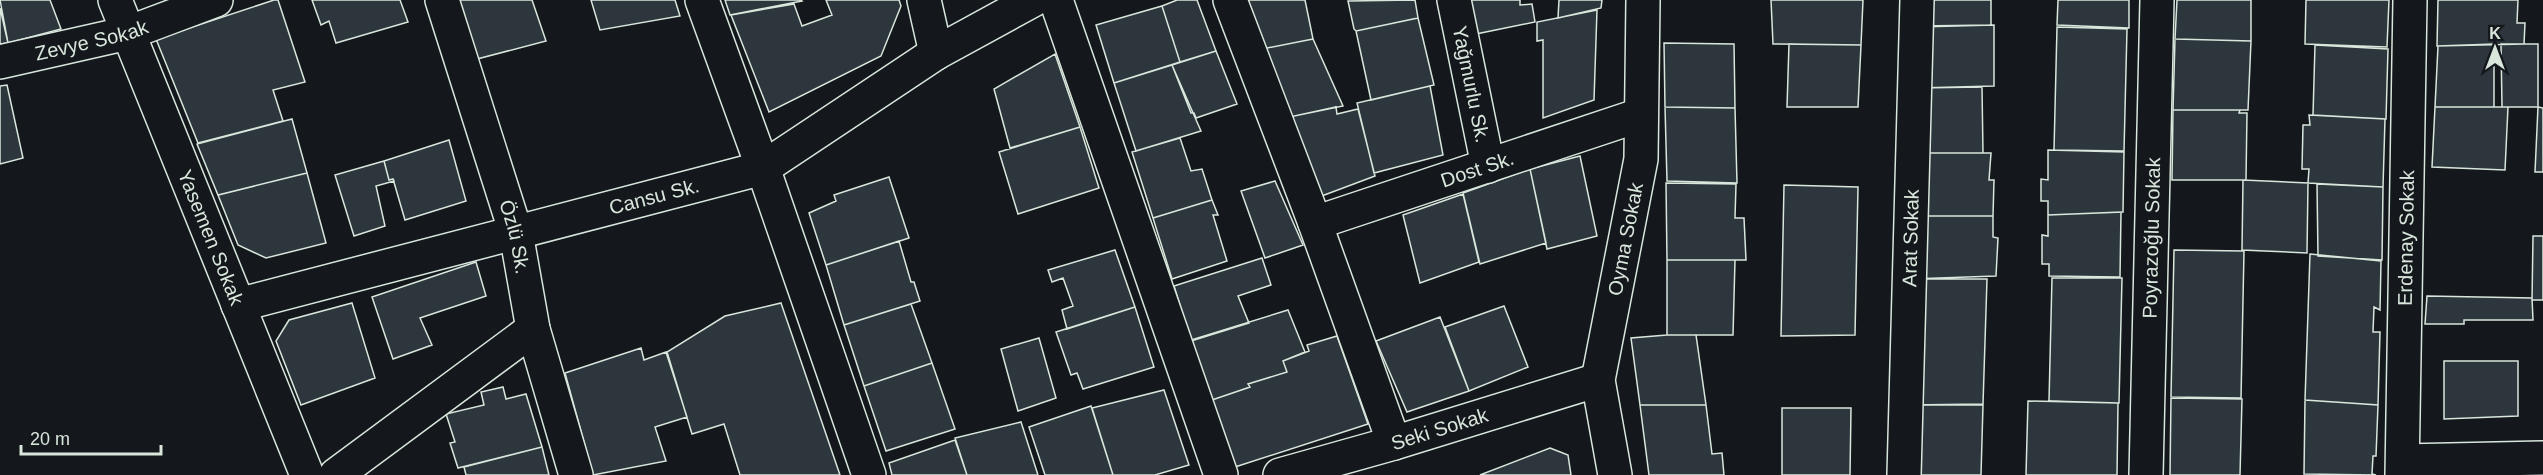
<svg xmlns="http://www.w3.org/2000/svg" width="2543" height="475" font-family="Arial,sans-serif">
<rect width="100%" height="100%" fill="#14181c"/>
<!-- building -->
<path fill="#2c363c" stroke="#d8e6dc" stroke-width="1.5" d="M0 0H50L61 29 8 43Z
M274 0H278L305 82 273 90 283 121 198 143 156 39Z
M312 0H400L408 22 336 43 329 21 321 25Z
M458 0H532L546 41 477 59Z
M591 0H675L680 16 600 30Z
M725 0H801L802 1 730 15Z
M826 0H899L901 6 881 56 769 112 731 15 794 4 802 26 832 15Z
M1177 0H1197L1216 51 1180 62 1162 6Z
M1243 0H1305L1313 39 1257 50Z
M1415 0 1418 18 1356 31 1354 29 1348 1Z
M1460 0H1520V5L1532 4 1535 22 1466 36Z
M1559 0H1602L1601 8 1558 18Z
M1771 0H1863L1861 45 1773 44Z
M1920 0H1991V25L1919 26Z
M2058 0H2129V28L2057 25Z
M2177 0H2251V41L2175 39Z
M2306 0H2389L2387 47 2305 44Z
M2438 0H2518L2517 23H2525L2524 44 2437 46Z
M1162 6 1180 62 1114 83 1096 25Z
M0 8 8 43 0 44Z
M1597 10 1594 100 1543 118V40L1537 41V22Z
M1418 18 1434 85 1371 100 1356 31Z
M1994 25V86L1917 88 1918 27Z
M2057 27 2127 29 2124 151 2054 150Z
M1313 39 1343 106 1285 118 1257 50Z
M2175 39 2251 41 2248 110H2173Z
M1664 43 1734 44 1735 108 1665 107Z
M1789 44 1861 45 1858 107H1787Z
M2494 44V107H2435L2438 46Z
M2501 44H2538V107H2502Z
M2315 45 2388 49 2386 119 2313 115Z
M1216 51 1237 104 1196 118 1194 113H1191L1172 65Z
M1055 54 1080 127 1010 148 994 89Z
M1172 65 1201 131 1136 151 1114 83Z
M7 85 23 158 0 164V86Z
M1430 86 1443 155 1374 173 1357 103Z
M1982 87 1983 153H1914L1917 88Z
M1336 107 1337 114 1358 109 1375 176 1319 197 1285 118Z
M1665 107 1735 108 1737 183 1667 181Z
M2435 107H2508L2505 170 2432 167Z
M2538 107 2543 108V172H2535Z
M2173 110H2240L2239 113H2247L2246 180H2172Z
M2309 115 2385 119 2383 187 2308 183 2309 169H2302L2303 125H2310Z
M292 119 307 173 218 195 197 144Z
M1080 127 1099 188 1018 214 999 152Z
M1180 138 1191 171 1202 169 1212 200 1153 218 1132 152Z
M449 140 466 201 405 220 393 179 389 180 384 161Z
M2048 150 2124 152 2123 212 2048 215V201H2041V179L2048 180Z
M1914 153H1991L1989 180H1994L1993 216H1912Z
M1580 156 1597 236 1547 249 1530 169Z
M384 161 389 180 393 179 394 181 376 186 385 226 354 236 335 175Z
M1530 169 1546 243 1480 264 1463 193Z
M307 173 326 243 266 258 238 245 218 195Z
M889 177 909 238 826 265 809 213 836 201 834 195Z
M2243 180 2308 183 2307 253 2242 250Z
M1275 181 1303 245 1265 258 1241 191Z
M1666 183 1736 184 1735 218H1744L1746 260H1667Z
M2317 184 2383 187 2382 260 2318 256Z
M1784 185 1858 187 1855 335 1781 336Z
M1463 194 1479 262 1420 283 1403 215Z
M1212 200 1218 215H1213L1227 261 1172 279 1153 218Z
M2121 212 2120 277 2049 276V264H2042V235L2048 236V215Z
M1912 216H1993V237L1998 238 1996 276 1910 279Z
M2533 236H2543V300H2532Z
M899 241 911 282H914L920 301 844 325 826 265Z
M1115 250 1135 307 1067 329 1062 310 1073 306 1063 278 1052 282 1048 270Z
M2174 250 2244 251 2241 398 2171 397Z
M2310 254 2381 261 2380 310 2374 307 2373 332H2380L2378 405 2305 400Z
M1262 258 1271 285 1238 296 1249 323 1191 341 1174 286Z
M1667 260H1735L1733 335H1667Z
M476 262 486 296 420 318 432 345 393 359 372 297Z
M2052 278H2122L2119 403 2049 401Z
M1911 279H1987L1983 404 1908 405Z
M2427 296 2532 298 2533 320H2464V324H2425Z
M352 303 375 378 301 405 276 341 289 320Z
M781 303 840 475H740L724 424 692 434 667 352 725 316Z
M911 304 932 363 864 386 844 325Z
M1504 306 1528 367 1469 391 1445 327Z
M1135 307 1154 367 1083 389 1077 373 1071 375 1056 332Z
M1288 310 1305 352 1283 361 1287 372 1248 384 1250 387 1209 401 1188 341Z
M1440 317 1469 391 1407 412 1376 341Z
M1667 335H1696L1706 405H1640L1631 338Z
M1337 336 1368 424 1235 467 1212 400 1250 387 1248 384 1287 372 1283 361 1309 351 1307 345Z
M1039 338 1056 398 1018 411 1001 349Z
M641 348 644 360 666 352 687 417 655 427 666 461 593 475 565 373Z
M2444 361H2518V416L2444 419Z
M932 363 955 429 886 451 864 386Z
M503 387 506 399 526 394 542 447 458 468 450 443 455 442 446 414 484 405 481 392Z
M1164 390 1189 465 1155 475H1113L1092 408Z
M2171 398 2242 399 2240 475H2170Z
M2305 400 2378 405 2376 456H2373L2372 474 2376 475 2304 474Z
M2028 401 2118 403 2117 475H2026Z
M1640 405H1706L1712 454 1722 453 1724 475H1649Z
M1908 405H1983L1981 475H1906Z
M1091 406 1113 475H1045L1029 427Z
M1782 408H1851L1850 475H1782Z
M1021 422 1038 475H967L955 438Z
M955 440 967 475H892L889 463Z
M542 447 549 475H466L464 467Z
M1550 448 1568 455 1571 475H1480Z"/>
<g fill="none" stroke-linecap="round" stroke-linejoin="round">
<!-- minor casing -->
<g stroke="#d8e6dc" stroke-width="36">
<g id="minor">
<path id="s1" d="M115 0 307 475"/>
<path id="s2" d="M442 0 516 233 533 329 576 475"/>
<path d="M702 0 763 168 869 475"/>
<path d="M924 0 936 53"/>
<path d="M1056 0 1221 475"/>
<path d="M1230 0 1315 223 1394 443"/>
<path id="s3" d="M1454 0 1488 166"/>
<path id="s4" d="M0 62 128 33 216 0"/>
<path id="s5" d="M1315 223 1640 115"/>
<path id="s6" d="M238 305 763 168 936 53 1033 0"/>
<path d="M2403 461 2543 458"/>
<path d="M336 475 533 329"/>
<path id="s7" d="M1280 475 1394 443 1598 380"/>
<path id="s8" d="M1615 475 1598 380 1641 159 1643 0"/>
<path id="s9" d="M1904 475 1917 0"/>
<path id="s10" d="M2146 475 2157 0"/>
<path id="s11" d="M2402 475 2410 0"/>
</g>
</g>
<!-- minor -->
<use href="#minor" stroke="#14181c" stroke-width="33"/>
</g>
<g text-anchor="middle" stroke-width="4.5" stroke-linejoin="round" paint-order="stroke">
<!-- street labels -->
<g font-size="20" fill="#d8e6dc" stroke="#14181c">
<text dy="7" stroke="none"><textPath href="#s4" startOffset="94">Zevye Sokak</textPath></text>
<text dy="7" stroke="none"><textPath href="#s3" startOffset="86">Yağmurlu Sk.</textPath></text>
<text dy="7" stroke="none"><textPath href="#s5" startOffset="171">Dost Sk.</textPath></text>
<text dy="7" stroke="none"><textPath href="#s6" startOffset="430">Cansu Sk.</textPath></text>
<text dy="7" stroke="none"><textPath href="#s2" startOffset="248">Özlü Sk.</textPath></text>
<text dy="7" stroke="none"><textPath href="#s1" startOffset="256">Yasemen Sokak</textPath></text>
<text dy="7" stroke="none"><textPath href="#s9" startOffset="237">Arat Sokak</textPath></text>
<text dy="7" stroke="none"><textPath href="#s10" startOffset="237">Poyrazoğlu Sokak</textPath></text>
<text dy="7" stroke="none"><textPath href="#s11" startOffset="237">Erdenay Sokak</textPath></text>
<text dy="7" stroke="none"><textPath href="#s8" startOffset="240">Oyma Sokak</textPath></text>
<text dy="7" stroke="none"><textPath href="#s7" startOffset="166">Seki Sokak</textPath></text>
</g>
</g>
<!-- north arrow -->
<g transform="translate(2495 48)" stroke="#14181c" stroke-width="4.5" paint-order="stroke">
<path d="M0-4.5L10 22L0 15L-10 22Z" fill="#d8e6dc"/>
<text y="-9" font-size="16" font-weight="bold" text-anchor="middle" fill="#d8e6dc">K</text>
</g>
<!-- scale -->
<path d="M21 445v9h140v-9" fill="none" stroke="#d8e6dc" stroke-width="3"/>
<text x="30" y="445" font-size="18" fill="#d8e6dc" stroke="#14181c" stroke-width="4.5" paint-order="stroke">20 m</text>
</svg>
